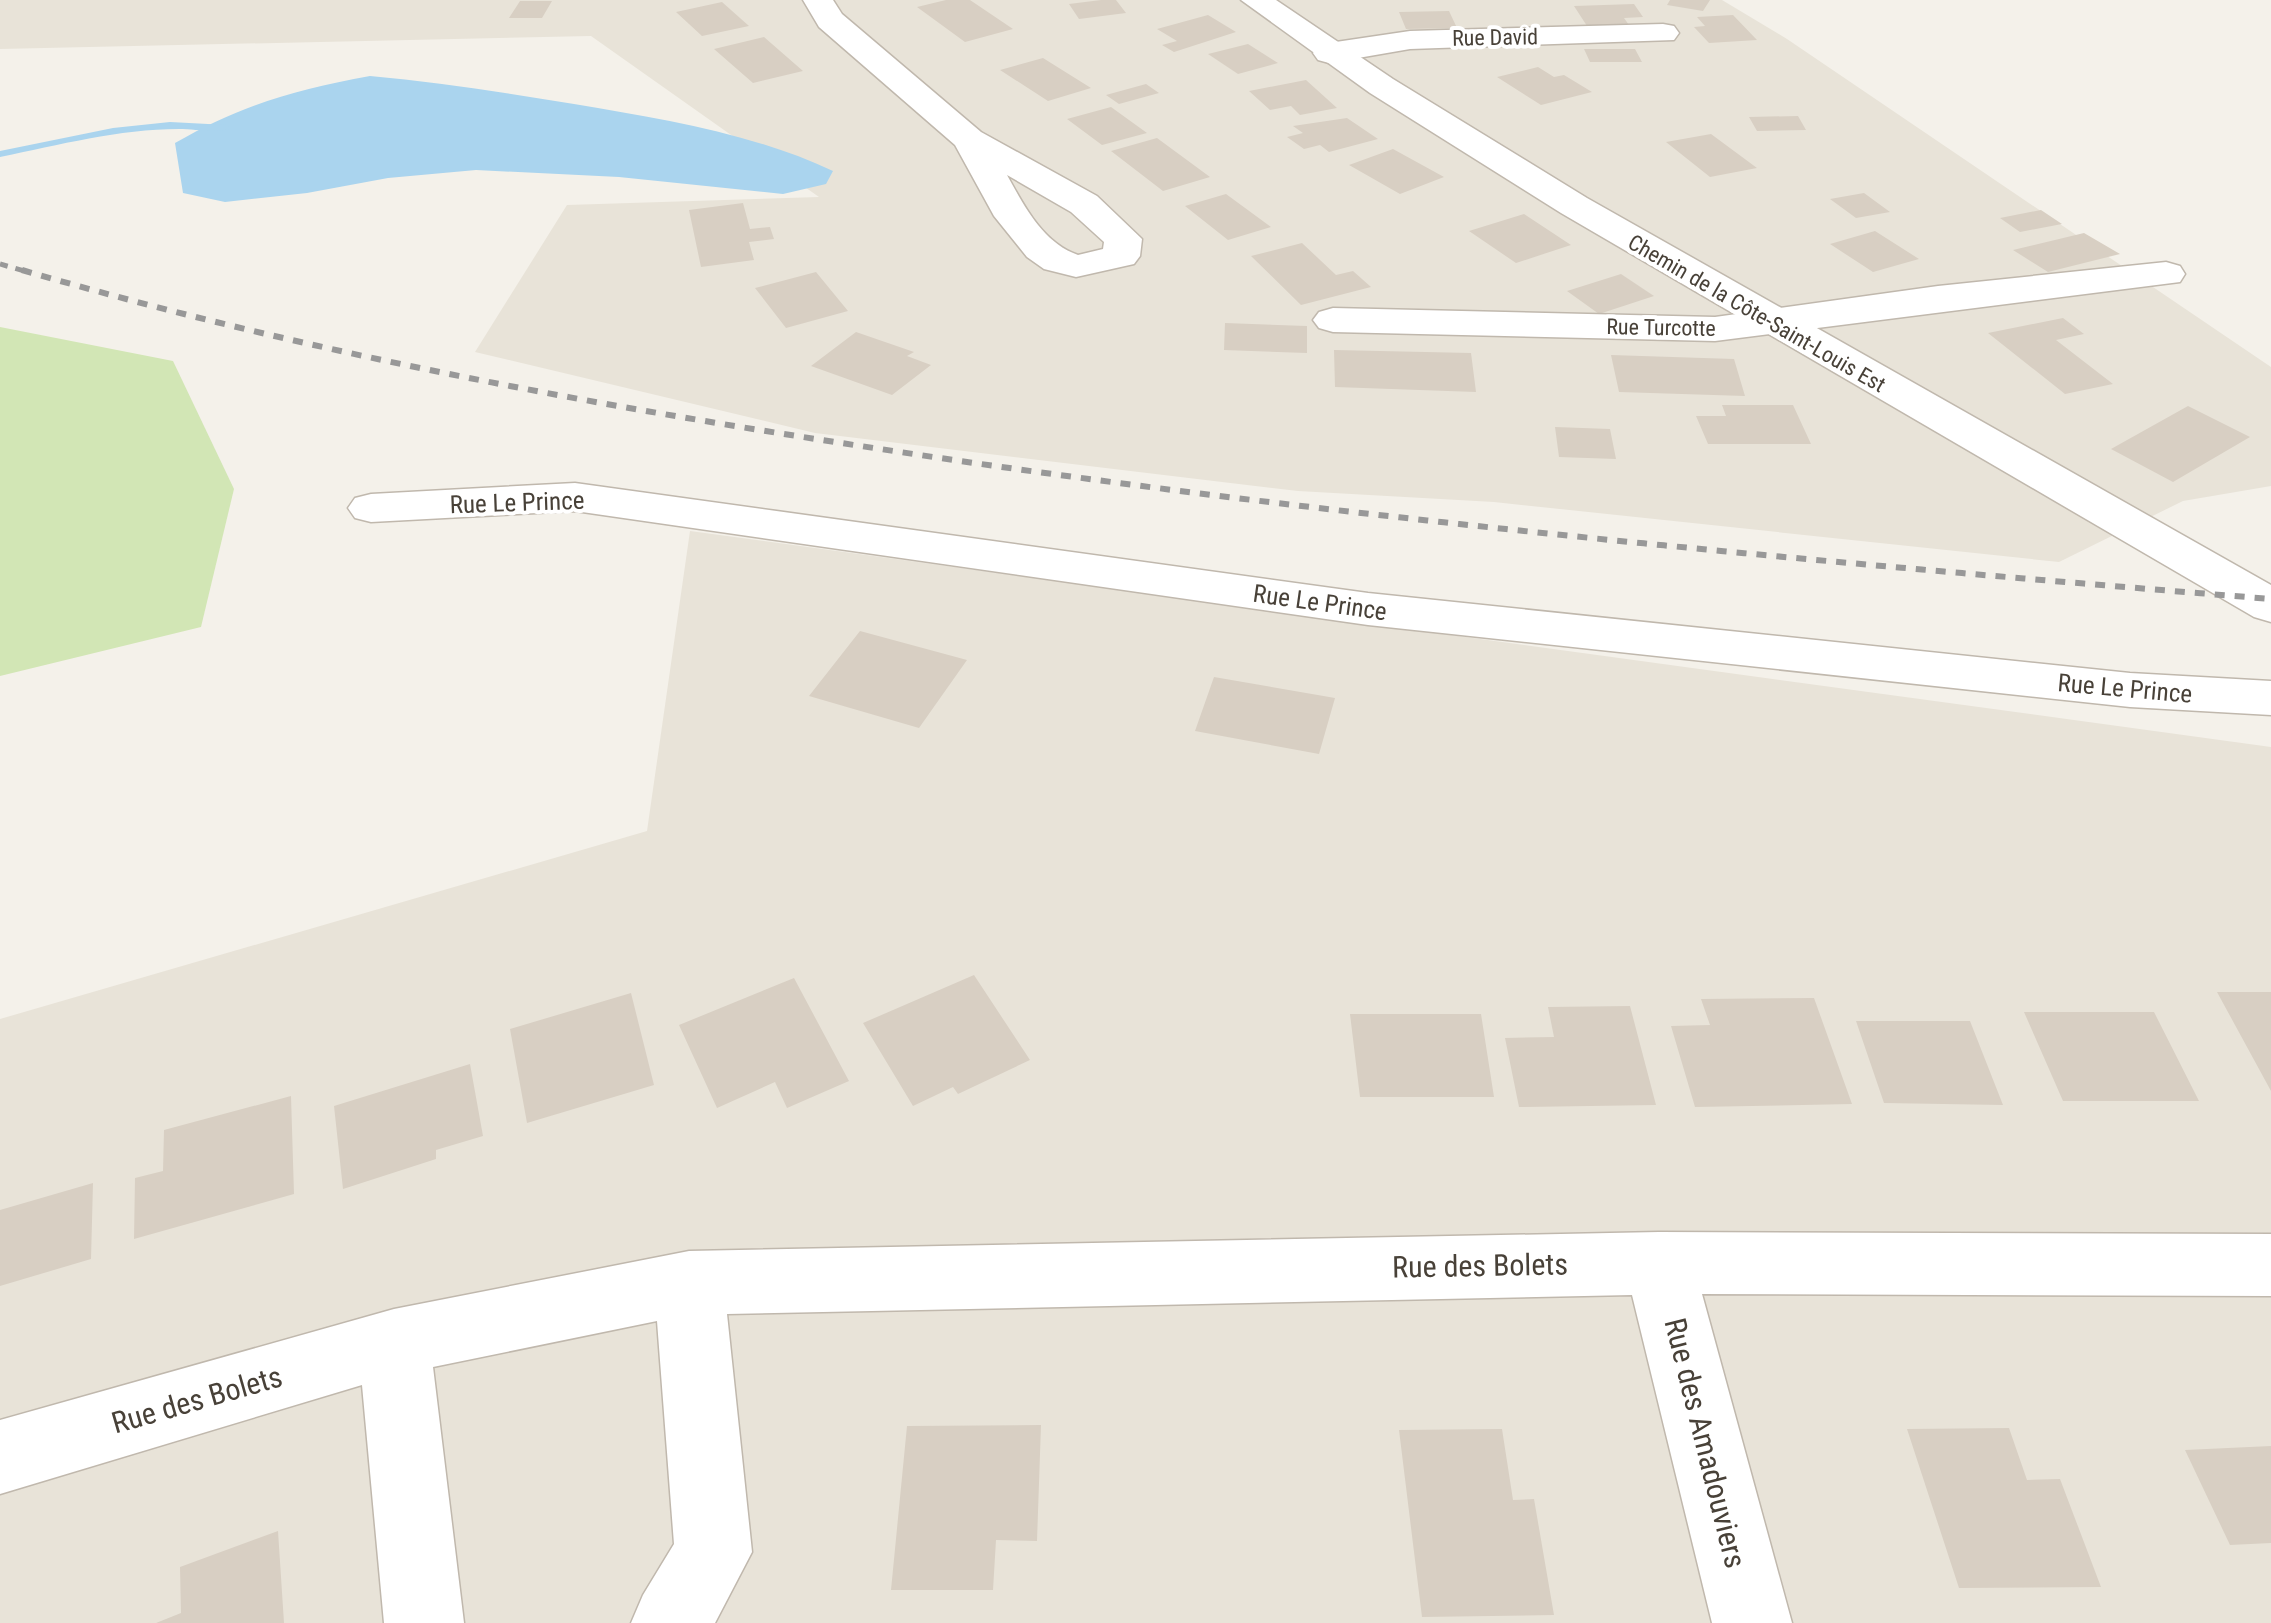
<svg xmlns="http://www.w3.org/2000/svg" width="2271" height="1623" font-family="'Roboto Condensed',sans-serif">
<rect width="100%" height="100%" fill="#f4f1ea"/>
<!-- residential -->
<path fill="#e8e3d8" d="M0 0H1722L1787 39 2271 367V486L2183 501 2059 562 1494 502 1298 491 815 433 475 352 567 205 819 197 591 36 0 49Z
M690 531 2271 747V1623H0V1019L647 831Z"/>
<!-- green -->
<path fill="#d2e6b5" d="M0 327 173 361 234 489 201 627 0 676Z"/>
<!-- water -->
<path fill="#aad4ee" d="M370 76C438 82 506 93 574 104 662 119 752 133 833 171L826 184 783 194 619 177 476 170 388 178 307 193 225 202 183 193 175 143C241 105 294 90 370 76Z"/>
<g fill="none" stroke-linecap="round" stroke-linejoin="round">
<!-- stream -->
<path fill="#aad4ee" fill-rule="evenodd" d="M170 122 227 125 232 128C219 134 195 129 179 129 119 129 59 145 0 157V151L113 128Z"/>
</g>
<!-- building -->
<path fill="#d8cfc3" d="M946 0H970L1013 29 965 42 917 7Z
M1101 0H1116L1126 13 1079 19 1069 4Z
M1670 0H1710L1703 11 1667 5Z
M520 1H552L542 18H509Z
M722 2 749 26 702 36 676 12Z
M1634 4 1643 17 1624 18 1629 25 1587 26 1574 6Z
M1449 11 1457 28 1406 29 1399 12Z
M1208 15 1236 32 1174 52 1162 45 1177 41 1157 29Z
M1733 15 1757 40 1709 43 1694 27 1705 26 1697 17Z
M764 37 803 71 753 83 714 49Z
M1248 44 1278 63 1238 74 1208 54Z
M1584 49H1635L1642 62H1590Z
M1043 58 1091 88 1048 101 1000 70Z
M1538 67 1554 77 1564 75 1592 92 1541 105 1497 77Z
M1306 80 1337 108 1300 115 1291 106 1270 110 1249 91Z
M1146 84 1159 93 1119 104 1106 95Z
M1111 107 1147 133 1102 145 1067 119Z
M1798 116 1806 130 1757 131 1749 117Z
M1347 118 1378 139 1329 152 1320 145 1304 149 1287 137 1303 133 1293 126Z
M1711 134 1757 168 1710 177 1666 142Z
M1157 138 1210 177 1163 191 1111 151Z
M1393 149 1444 177 1400 194 1349 165Z
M1864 193 1890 212 1856 218 1830 199Z
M1226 194 1271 227 1228 240 1185 206Z
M743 203 750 229 770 227 774 239 749 242 754 260 701 267 689 210Z
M2041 210 2062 224 2020 232 2000 218Z
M1524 214 1571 245 1516 263 1469 231Z
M1875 231 1919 259 1873 272 1830 244Z
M2084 233 2120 254 2048 272 2013 250Z
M1302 243 1336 275 1353 271 1371 287 1301 305 1251 256Z
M816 272 848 311 786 328 755 288Z
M1621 274 1654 296 1599 314 1567 291Z
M2063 318 2084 334 2056 340 2113 384 2065 394 1988 333Z
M1225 323 1307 326V353L1224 350Z
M856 332 914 352 907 356 931 365 892 395 811 366Z
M1334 350 1471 353 1476 392 1335 387Z
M1611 355 1734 359 1745 396 1619 392Z
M1722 405H1793L1811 444H1708L1696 416H1726Z
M2188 406 2250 437 2173 482 2111 449Z
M1555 427 1610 429 1616 459 1559 457Z
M860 631 967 660 919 728 809 696Z
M1214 677 1335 698 1319 754 1195 731Z
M974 975 1030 1060 958 1094 953 1087 913 1106 863 1023Z
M794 978 849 1081 787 1108 775 1082 717 1108 679 1025Z
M2217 992H2271V1091Z
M631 993 654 1085 527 1123 510 1029Z
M1814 998 1852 1104 1695 1107 1671 1026 1710 1025 1701 999Z
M1630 1006 1656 1105 1519 1107 1505 1038 1554 1037 1548 1007Z
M2024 1012H2154L2199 1101H2063Z
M1350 1014H1481L1494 1097H1360Z
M1856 1021H1970L2003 1105 1884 1103Z
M470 1064 483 1136 436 1150V1159L343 1189 334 1106Z
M291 1096 294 1194 134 1239 135 1178 163 1171 164 1130Z
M93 1183 91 1259 0 1286V1210Z
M1041 1425 1037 1541 996 1540 993 1590H891L907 1426Z
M2009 1428 2027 1480 2060 1479 2101 1587 1959 1588 1907 1429Z
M1502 1429 1513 1500 1534 1499 1554 1615 1422 1617 1399 1430Z
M2271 1446V1543L2230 1545 2185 1450Z
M278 1531 284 1623H156L181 1613 180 1567Z"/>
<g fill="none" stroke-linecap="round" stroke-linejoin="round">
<!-- minor casing -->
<g stroke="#c0b8ad" stroke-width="3">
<path id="minor" d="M803 0H833L842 14 981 132 1097 196 1142 239 1140 256 1134 264 1076 277 1044 269 1027 257 994 216 955 145 819 27ZM1007 175 1071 212 1104 242 1103 249 1078 255C1043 243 1024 206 1007 175Z
M1663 24 1674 26 1679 33 1674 40 1410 49 1329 63 1318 60 1313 53 1318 46 1329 43 1410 31Z
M2166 262 2180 266 2185 274 2180 282 1715 341 1333 332 1319 328 1313 320 1319 312 1333 308 1715 317 1938 286Z
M575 483 1368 593 2130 673 2271 681V715L2130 707 1368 625 575 511 371 522 355 518 348 508 355 498 371 494Z
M1659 1232 2271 1234V1296L1702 1294 1792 1623H1712L1632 1295 727 1314 752 1552 715 1623H631L643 1595 674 1544 657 1321 433 1367 464 1623H384L362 1385 0 1494V1420L394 1309 689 1251Z"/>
</g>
<!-- tertiary casing -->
<g stroke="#c0b8ad" stroke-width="3">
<path id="tertiary" d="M1241 0H1276L1393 79 1587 198 2271 585V622L2254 617 1561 213 1370 93Z"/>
</g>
<!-- minor -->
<use href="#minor" fill="#fff" fill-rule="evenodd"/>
<!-- tertiary -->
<use href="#tertiary" fill="#fff" fill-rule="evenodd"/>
<!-- rail-far1 -->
<path stroke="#989898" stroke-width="5" stroke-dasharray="8 8" stroke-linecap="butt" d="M0 264 31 273"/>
<!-- rail -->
<path stroke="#989898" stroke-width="6" stroke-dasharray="10 10" stroke-linecap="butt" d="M22 270C334 361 653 416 974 463 1405 525 1838 564 2271 599"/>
</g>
<g text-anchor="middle" stroke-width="8" stroke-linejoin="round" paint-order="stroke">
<!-- far-street labels -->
<g font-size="22" fill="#484138" stroke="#fff">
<text transform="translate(1495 37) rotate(-1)" y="8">Rue David</text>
<text transform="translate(1757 313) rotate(30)" y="8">Chemin de la Côte-Saint-Louis Est</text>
<text transform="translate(1661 327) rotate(1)" y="8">Rue Turcotte</text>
</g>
<!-- street labels -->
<g font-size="25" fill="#484138" stroke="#fff">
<text transform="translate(517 502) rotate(-2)" y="9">Rue Le Prince</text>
<text transform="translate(1320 602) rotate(8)" y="9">Rue Le Prince</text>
<text transform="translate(2125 688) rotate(5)" y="9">Rue Le Prince</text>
</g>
<!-- near-street labels -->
<g font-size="30" fill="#484138" stroke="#fff">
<text transform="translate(1480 1266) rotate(-1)" y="10">Rue des Bolets</text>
<text transform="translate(197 1400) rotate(-16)" y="10">Rue des Bolets</text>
<text transform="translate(1705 1443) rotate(76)" y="10">Rue des Amadouviers</text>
</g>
</g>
</svg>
